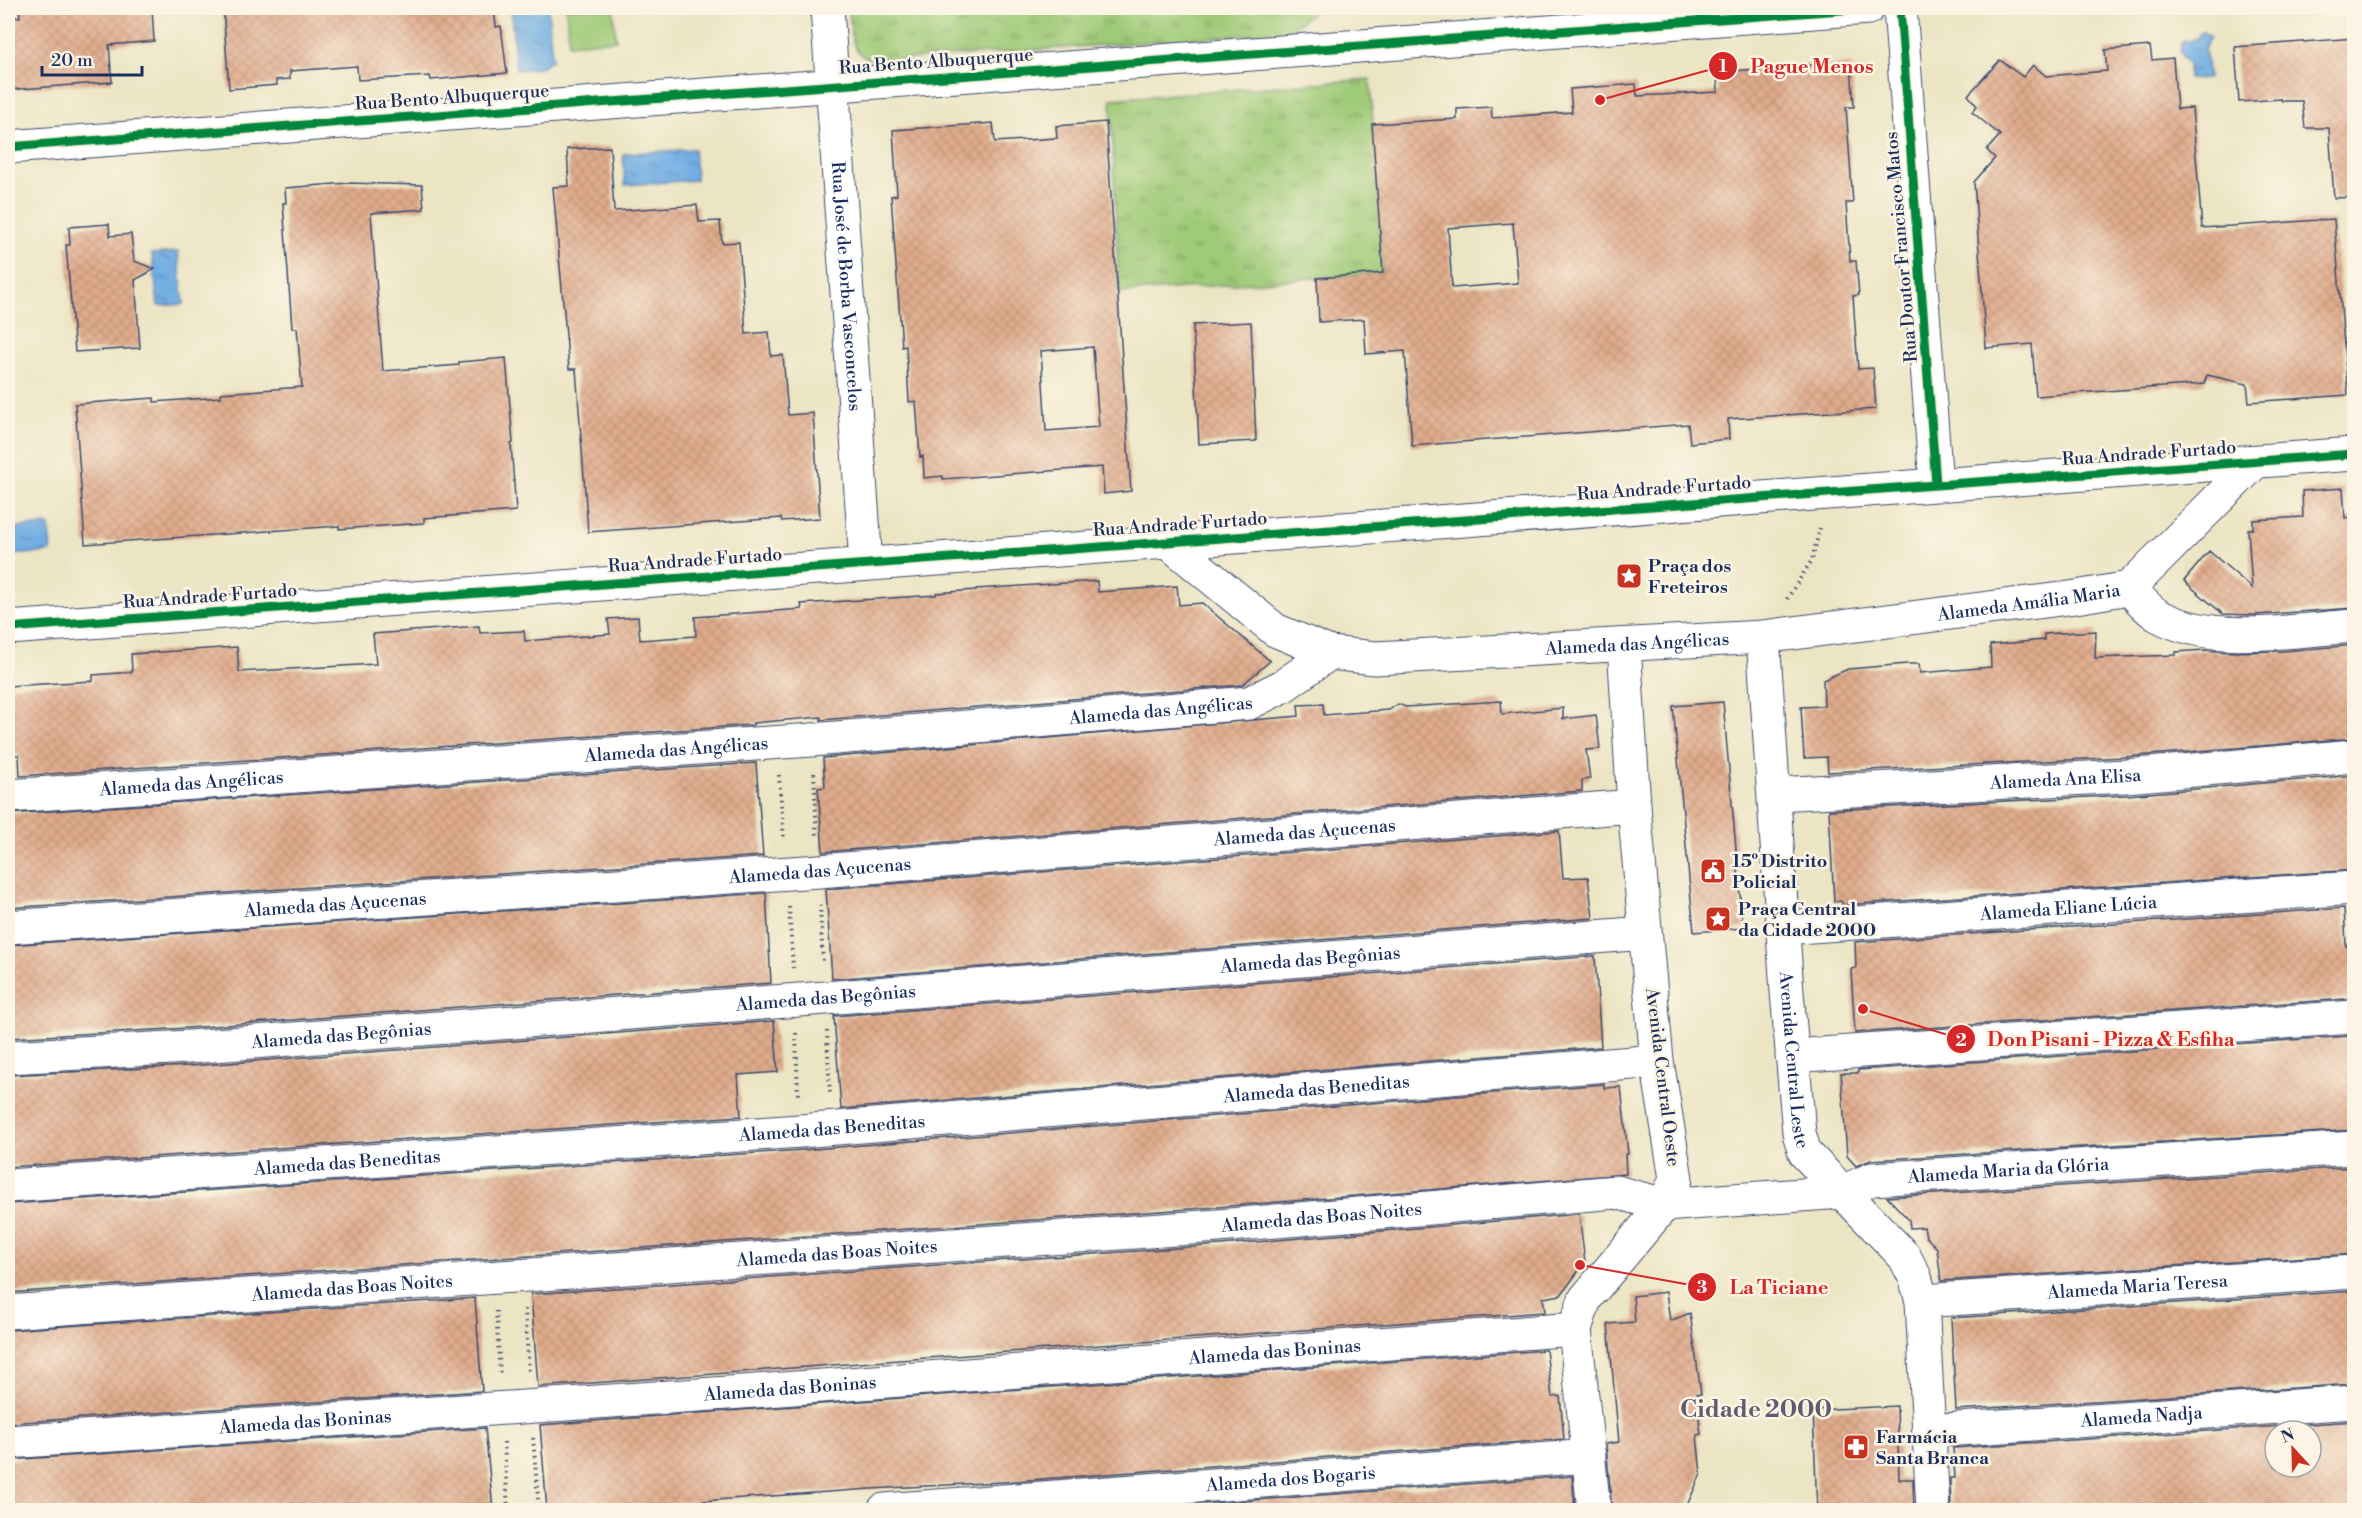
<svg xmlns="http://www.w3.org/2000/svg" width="2362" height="1518" font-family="'Libre Bodoni',serif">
<defs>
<pattern id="park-tufts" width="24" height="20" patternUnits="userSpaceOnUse" patternTransform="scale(1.5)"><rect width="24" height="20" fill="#9fca77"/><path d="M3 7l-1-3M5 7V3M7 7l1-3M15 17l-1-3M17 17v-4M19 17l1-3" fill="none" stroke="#81a465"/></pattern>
<pattern id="water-ripples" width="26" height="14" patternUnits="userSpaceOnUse" patternTransform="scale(1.5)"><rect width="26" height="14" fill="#71aee3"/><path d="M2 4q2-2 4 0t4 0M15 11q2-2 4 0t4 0" fill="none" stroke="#5c8ebb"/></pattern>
<pattern id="building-cross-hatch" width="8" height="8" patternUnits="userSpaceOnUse" patternTransform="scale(1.5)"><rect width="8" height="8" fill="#e1ac8c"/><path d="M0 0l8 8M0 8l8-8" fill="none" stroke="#c0947b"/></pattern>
</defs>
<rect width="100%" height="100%" fill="#fcf5e5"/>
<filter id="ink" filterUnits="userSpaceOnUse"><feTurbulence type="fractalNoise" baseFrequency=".0167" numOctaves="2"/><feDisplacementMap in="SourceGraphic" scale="12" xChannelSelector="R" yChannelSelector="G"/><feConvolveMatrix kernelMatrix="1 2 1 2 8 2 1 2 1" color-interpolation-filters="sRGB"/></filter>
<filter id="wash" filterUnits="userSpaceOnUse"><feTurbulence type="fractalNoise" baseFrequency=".008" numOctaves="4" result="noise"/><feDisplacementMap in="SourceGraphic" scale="24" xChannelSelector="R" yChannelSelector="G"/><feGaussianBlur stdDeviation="1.35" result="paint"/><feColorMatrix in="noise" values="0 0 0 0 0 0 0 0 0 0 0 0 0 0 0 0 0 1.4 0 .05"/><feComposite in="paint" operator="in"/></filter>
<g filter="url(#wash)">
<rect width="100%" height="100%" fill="#ece5c4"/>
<!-- green -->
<path fill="#9fca77" stroke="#5d7c6a" stroke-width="1.5" d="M566 8H613L616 40 569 44Z"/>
<!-- park -->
<path fill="url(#park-tufts)" stroke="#5d7c6a" stroke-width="1.5" d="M849 8H1319L1286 32 878 61C847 57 852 32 849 8Z
M1370 79 1383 273 1119 293 1111 99Z"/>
<!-- water -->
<path fill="url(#water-ripples)" stroke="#466ea0" stroke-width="1.5" d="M511 8H548L552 61H548L541 68 516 70Z
M2202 31 2210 37 2204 49 2207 59 2208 78 2188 79V65L2179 51 2182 41 2196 39Z
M694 149 696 180 625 185 623 154Z
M178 252 184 304 158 306 152 254Z
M49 525 51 552 8 555V528Z"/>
<g id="blocks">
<!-- building -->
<path fill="url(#building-cross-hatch)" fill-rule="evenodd" d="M19 8H152L154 41 109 45 112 82 8 90V18L20 17Z
M223 8H494L496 27 501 26 507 73 431 80 430 76 358 80 357 66 290 71V79L276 80 277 85 229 89Z
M2355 38V197L2334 198 2329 128H2305L2302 101H2282L2281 99 2239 102 2235 47Z
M2150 46 2152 60 2173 58 2177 109 2192 108 2202 228 2334 219 2348 395 2249 402 2247 384 2207 375 2204 384 2036 396 2032 344 1986 348 1974 182 1995 158 1987 150 2000 135 1972 112 1977 106 1968 95 2000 60 2023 77 2033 65 2046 76 2107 71 2105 50Z
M1829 64V67L1851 64 1854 107H1846L1853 203H1846L1850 261H1856L1859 295 1853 296 1858 369 1873 368 1876 409 1728 419 1729 439 1690 443 1688 424 1412 446 1405 351 1366 354 1364 319 1319 322 1317 278 1383 273 1372 124 1457 119V109L1491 107 1492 118 1572 112 1570 89 1636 84 1637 96 1718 92 1717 72ZM1513 223 1518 283 1452 288 1448 228Z
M1106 122 1131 491 1104 494 1102 467 943 479V476L924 478 923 456 920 457 916 401 909 402 906 346 902 347 891 196 897 195 893 130 993 123 995 142 1057 138 1056 126ZM1093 347 1099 427 1046 431 1041 351Z
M610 147 614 211 697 205 699 222 720 221 722 243 739 242 746 334 769 332 771 356 783 355 788 415 813 413 820 518 782 521 781 518 588 532 576 369H569L553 187 569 186 567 149Z
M348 183 422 185 424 209 371 213 383 371 459 365V362L506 358 513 443 511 444 516 511 424 518V523L339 529V526L85 544 75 404 154 398V402L221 397V393L302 387 297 328H292L283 203H286L285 188Z
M109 224 110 236 131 234 134 261 155 269 135 280 140 348 75 352 66 245H70L69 227Z
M1251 322 1256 441 1199 444 1193 325Z
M2343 488 2345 518 2355 517V608L2255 615 2223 614 2184 581 2209 551 2252 588 2248 529H2253V520L2303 517 2302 491Z
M1097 581 1098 592 1177 586 1179 605 1202 603 1270 661 1242 685 821 720V717L753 723V725L20 776 19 755H8V686L93 681V675L132 672 131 654 237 647 239 672 376 664 373 634 479 626 480 633 524 631 525 641 610 634 608 619 638 617 640 640 696 636 695 617 802 609 801 604 936 595V593L976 590V589Z
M2096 631 2095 658 2176 655V652L2205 650 2230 652 2283 651 2355 645V738L2125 757 1828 772 1827 757 1804 758 1801 707 1824 706 1823 680 1848 669 1907 664H1919L1920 673 1991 667 1990 645 2044 640V634Z
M1501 701 1502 714 1563 708V719L1596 715 1600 749 1586 750 1590 779 1582 780V791L823 852 818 788 825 787 823 758 1299 716 1298 705 1323 704 1324 715 1389 710 1398 704 1406 707Z
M1723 702 1743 928 1694 932 1673 706Z
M756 763 763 856 8 908V814Z
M2355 775V870L1843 905 1841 901 1834 902 1829 810 2127 795Z
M1559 831 1563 878 1588 877 1593 918 832 979 826 889Z
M766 893 771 983 188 1028 8 1038V945Z
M2344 908 2346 946 2355 945V997L2346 999 1855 1033 1851 969 1856 968 1855 942Z
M1595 956 1601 1047 841 1109 834 1016Z
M774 1021 778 1072 738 1075 741 1116 8 1167V1075L190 1066Z
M2349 1036 2350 1051H2355V1130L1871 1160 1856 1166 1847 1156 1841 1073H1858V1070Z
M1604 1084V1088L1621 1087 1628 1154H1625L1626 1174 1217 1207 8 1293V1204L802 1150Z
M2355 1167V1254L1941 1281 1937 1248 1926 1237 1924 1227 1910 1228 1909 1220 1887 1197Z
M1579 1214 1585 1262 1561 1295 1543 1298 1545 1312 538 1387 531 1294 1220 1245Z
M2355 1291V1384L1956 1410 1951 1318Z
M1666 1292 1670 1321 1690 1313 1701 1394H1696L1701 1434 1697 1435 1701 1474 1685 1510H1612L1606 1444 1619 1442 1608 1324 1635 1322 1633 1296Z
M475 1298 482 1391 8 1423V1330Z
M1546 1350 1552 1397 1560 1396 1564 1439 1003 1482 870 1489 574 1510H547L540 1425Z
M1897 1406 1899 1479H1913L1914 1510H1817L1813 1410Z
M2355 1421V1510H1951L1950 1478H1955L1953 1448ZM2275 1431H2311V1467H2275Z
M485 1428 493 1510H8V1460Z
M1572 1476 1575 1510H1123Z"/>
</g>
</g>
<g filter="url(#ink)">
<use href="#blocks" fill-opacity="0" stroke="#3a4a6d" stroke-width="1.5"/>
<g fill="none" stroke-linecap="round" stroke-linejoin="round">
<!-- minor casing -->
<g stroke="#3a4a6d" stroke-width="35">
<g id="minor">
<path id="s1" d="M827 8 866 564"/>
<path d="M2129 588C2138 597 2148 610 2159 616 2216 646 2294 630 2354 626"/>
<path id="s2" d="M1763 637 1787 992 1799 1133 1805 1153 1904 1256 1915 1277 1922 1301 1933 1510"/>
<path id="s3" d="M1775 794 2126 776 2354 756"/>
<path id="s4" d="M8 796 812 740 1249 703 1283 686 1330 653"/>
<path id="s5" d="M8 927 819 871 1634 806"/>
<path id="s6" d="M1783 928 2354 888"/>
<path d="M1792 1056 2354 1017"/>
<path id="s7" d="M8 1057 189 1047 825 998 1645 933"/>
<path id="s8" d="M8 1186 800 1131 1657 1061"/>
<path id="s9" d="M1922 1301 2354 1272"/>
<path id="s10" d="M8 1312 1218 1226 1616 1192 1664 1205 1842 1192 1872 1179 2354 1148"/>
<path id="s11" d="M1929 1431 2354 1402"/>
<path id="s12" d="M8 1442 742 1392 1575 1329"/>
<path id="s13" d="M884 1510 1589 1456"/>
<path d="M1594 1510 1575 1329 1585 1299 1664 1205 1676 1179 1657 1061 1634 806 1624 645"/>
</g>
</g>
<!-- tertiary casing -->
<g stroke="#3a4a6d" stroke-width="35">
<g id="tertiary">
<path d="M1900 8 1936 484"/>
<path d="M8 147 1868 8"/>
<path id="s14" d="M1168 542 1275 630 1330 653 1375 658 1763 637 2076 597 2129 588 2255 462"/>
<path d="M8 628 2354 454"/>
</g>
</g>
<!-- path -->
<path stroke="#3a4a6d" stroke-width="4" stroke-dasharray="1.5 4.5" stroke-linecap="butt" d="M1787 599 1812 560 1820 528
M814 773 817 838
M779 775 784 840
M820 905 823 964
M789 907 793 968
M827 1031 830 1096
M796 1033 798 1097
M525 1309 529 1374
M496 1311 500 1375
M533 1438 539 1510
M504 1442 508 1510"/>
<!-- minor -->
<use href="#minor" stroke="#fff" stroke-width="33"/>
<!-- tertiary -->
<use href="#tertiary" stroke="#fff" stroke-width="33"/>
<!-- cycleway casing -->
<g stroke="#fcf5e5" stroke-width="13">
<path id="cycleway" d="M1900 8 1936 484
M8 147 1868 8
M8 628 2354 454"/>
</g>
<!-- cycleway -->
<use href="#cycleway" stroke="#00873e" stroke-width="9"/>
</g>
</g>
<!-- icons -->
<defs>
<g id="sight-square" transform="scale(1.35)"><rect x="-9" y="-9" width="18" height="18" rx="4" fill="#c8321e" stroke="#fcf5e5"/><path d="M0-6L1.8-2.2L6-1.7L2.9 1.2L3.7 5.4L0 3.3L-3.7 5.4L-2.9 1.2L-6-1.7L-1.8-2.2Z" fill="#fff"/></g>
<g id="civic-square" transform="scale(1.35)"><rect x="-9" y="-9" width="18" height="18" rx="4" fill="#c8321e" stroke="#fcf5e5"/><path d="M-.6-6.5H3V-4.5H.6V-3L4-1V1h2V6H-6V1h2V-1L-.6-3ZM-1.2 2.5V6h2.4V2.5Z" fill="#fff"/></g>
<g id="pharmacy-square" transform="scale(1.35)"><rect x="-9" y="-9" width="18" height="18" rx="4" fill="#c8321e" stroke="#fcf5e5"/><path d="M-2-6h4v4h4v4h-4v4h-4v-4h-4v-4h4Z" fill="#fff"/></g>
</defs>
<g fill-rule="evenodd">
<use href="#sight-square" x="1629" y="576"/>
<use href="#civic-square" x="1713" y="871"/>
<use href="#sight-square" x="1718" y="919"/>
<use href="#pharmacy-square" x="1856" y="1447"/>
</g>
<g text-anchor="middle" stroke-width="5" stroke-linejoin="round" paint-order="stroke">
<!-- street labels -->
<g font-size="18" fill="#1b2f5e" stroke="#fcf5e5">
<text transform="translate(936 61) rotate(-4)" y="6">Rua Bento Albuquerque</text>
<text transform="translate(452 97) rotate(-4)" y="6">Rua Bento Albuquerque</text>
<text transform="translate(1901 247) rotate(-95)" y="6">Rua Doutor Francisco Matos</text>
<text dy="6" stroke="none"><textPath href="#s1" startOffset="279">Rua José de Borba Vasconcelos</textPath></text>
<text transform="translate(2149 453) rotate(-4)" y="6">Rua Andrade Furtado</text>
<text transform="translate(1664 488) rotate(-4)" y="6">Rua Andrade Furtado</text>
<text transform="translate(1180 524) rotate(-4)" y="6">Rua Andrade Furtado</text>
<text transform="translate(695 560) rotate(-4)" y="6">Rua Andrade Furtado</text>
<text transform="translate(210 596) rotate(-4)" y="6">Rua Andrade Furtado</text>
<text dy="6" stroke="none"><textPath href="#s14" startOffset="900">Alameda Amália Maria</textPath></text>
<text dy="6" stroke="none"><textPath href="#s14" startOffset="506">Alameda das Angélicas</textPath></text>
<text dy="6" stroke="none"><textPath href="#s4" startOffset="1156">Alameda das Angélicas</textPath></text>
<text dy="6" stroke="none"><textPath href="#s4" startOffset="670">Alameda das Angélicas</textPath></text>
<text dy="6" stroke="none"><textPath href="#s3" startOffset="291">Alameda Ana Elisa</textPath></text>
<text dy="6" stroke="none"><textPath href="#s4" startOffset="184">Alameda das Angélicas</textPath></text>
<text dy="6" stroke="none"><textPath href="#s5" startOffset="1300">Alameda das Açucenas</textPath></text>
<text dy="6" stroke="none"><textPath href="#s5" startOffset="814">Alameda das Açucenas</textPath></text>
<text dy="6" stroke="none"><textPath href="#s5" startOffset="328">Alameda das Açucenas</textPath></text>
<text dy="6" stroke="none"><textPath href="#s6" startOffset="286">Alameda Eliane Lúcia</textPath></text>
<text dy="6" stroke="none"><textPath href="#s7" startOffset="1306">Alameda das Begônias</textPath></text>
<text dy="6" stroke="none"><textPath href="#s7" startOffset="820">Alameda das Begônias</textPath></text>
<text dy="6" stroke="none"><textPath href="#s7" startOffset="334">Alameda das Begônias</textPath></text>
<text dy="6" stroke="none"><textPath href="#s2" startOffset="424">Avenida Central Leste</textPath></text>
<text transform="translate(1663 1077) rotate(83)" y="6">Avenida Central Oeste</text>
<text dy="6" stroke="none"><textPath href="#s8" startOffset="1312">Alameda das Beneditas</textPath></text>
<text dy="6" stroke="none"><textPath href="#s8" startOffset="826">Alameda das Beneditas</textPath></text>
<text dy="6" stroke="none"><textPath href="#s8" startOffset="340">Alameda das Beneditas</textPath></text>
<text dy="6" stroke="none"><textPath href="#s10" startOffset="2010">Alameda Maria da Glória</textPath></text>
<text dy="6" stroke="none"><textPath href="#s10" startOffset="1317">Alameda das Boas Noites</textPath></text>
<text dy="6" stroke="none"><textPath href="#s10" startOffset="831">Alameda das Boas Noites</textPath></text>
<text dy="6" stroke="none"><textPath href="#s9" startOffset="216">Alameda Maria Teresa</textPath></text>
<text dy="6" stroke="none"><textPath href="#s10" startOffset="345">Alameda das Boas Noites</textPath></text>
<text dy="6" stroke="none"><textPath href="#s12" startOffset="1270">Alameda das Boninas</textPath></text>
<text dy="6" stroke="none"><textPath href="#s12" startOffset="784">Alameda das Boninas</textPath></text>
<text dy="6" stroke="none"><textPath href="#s11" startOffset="213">Alameda Nadja</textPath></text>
<text dy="6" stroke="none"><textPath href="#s12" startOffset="298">Alameda das Boninas</textPath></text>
<text dy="6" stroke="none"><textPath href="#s13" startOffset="408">Alameda dos Bogaris</textPath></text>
</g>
<!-- poi labels -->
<g font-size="18" font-weight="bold" fill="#1b2f5e" stroke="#fcf5e5" text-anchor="start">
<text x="1648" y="572">Praça dos<tspan x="1648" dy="21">Freteiros</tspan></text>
<text x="1732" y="867">15º Distrito<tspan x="1732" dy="21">Policial</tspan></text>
<text x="1738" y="915">Praça Central<tspan x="1738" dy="21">da Cidade 2000</tspan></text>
<text x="1876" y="1443">Farmácia<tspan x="1876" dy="21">Santa Branca</tspan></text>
</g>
<!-- district labels -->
<g font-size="24" font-weight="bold" fill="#605b6e" stroke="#fcf5e5">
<text x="1756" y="1417">Cidade 2000</text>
</g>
</g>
<!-- callouts -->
<path fill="none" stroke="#d62828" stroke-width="2" d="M1600 100L1723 66M1863 1009L1961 1039M1580 1265L1702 1287"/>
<g fill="#d62828" stroke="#fcf5e5" stroke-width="2">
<circle cx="1600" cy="100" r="6"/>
<circle cx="1863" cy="1009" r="6"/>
<circle cx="1580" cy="1265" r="6"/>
<circle cx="1723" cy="66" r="15"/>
<circle cx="1961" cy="1039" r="15"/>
<circle cx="1702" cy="1287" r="15"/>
</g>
<g font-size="18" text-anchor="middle" font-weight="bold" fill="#fff">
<text x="1723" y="72">1</text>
<text x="1961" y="1046">2</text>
<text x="1702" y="1293">3</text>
</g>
<g font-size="20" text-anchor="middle" font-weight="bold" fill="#d62828" stroke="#fcf5e5" stroke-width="5" stroke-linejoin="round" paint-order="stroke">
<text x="1812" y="73">Pague Menos</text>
<text x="2111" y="1046">Don Pisani - Pizza &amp; Esfiha</text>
<text x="1779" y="1294">La Ticiane</text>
</g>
<!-- margin -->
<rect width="2362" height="1518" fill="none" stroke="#fcf5e5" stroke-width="30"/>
<!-- north arrow -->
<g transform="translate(2293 1449) rotate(338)"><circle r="28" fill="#fcf5e5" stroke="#a2a6af" stroke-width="1.5"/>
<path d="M0-4.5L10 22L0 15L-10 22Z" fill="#c8321e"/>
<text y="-9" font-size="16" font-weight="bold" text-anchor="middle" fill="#1b2f5e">N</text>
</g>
<!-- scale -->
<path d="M42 66v9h100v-9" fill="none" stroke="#1b2f5e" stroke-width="3"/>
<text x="51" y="66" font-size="18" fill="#1b2f5e" stroke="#fcf5e5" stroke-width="4.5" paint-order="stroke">20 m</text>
</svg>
